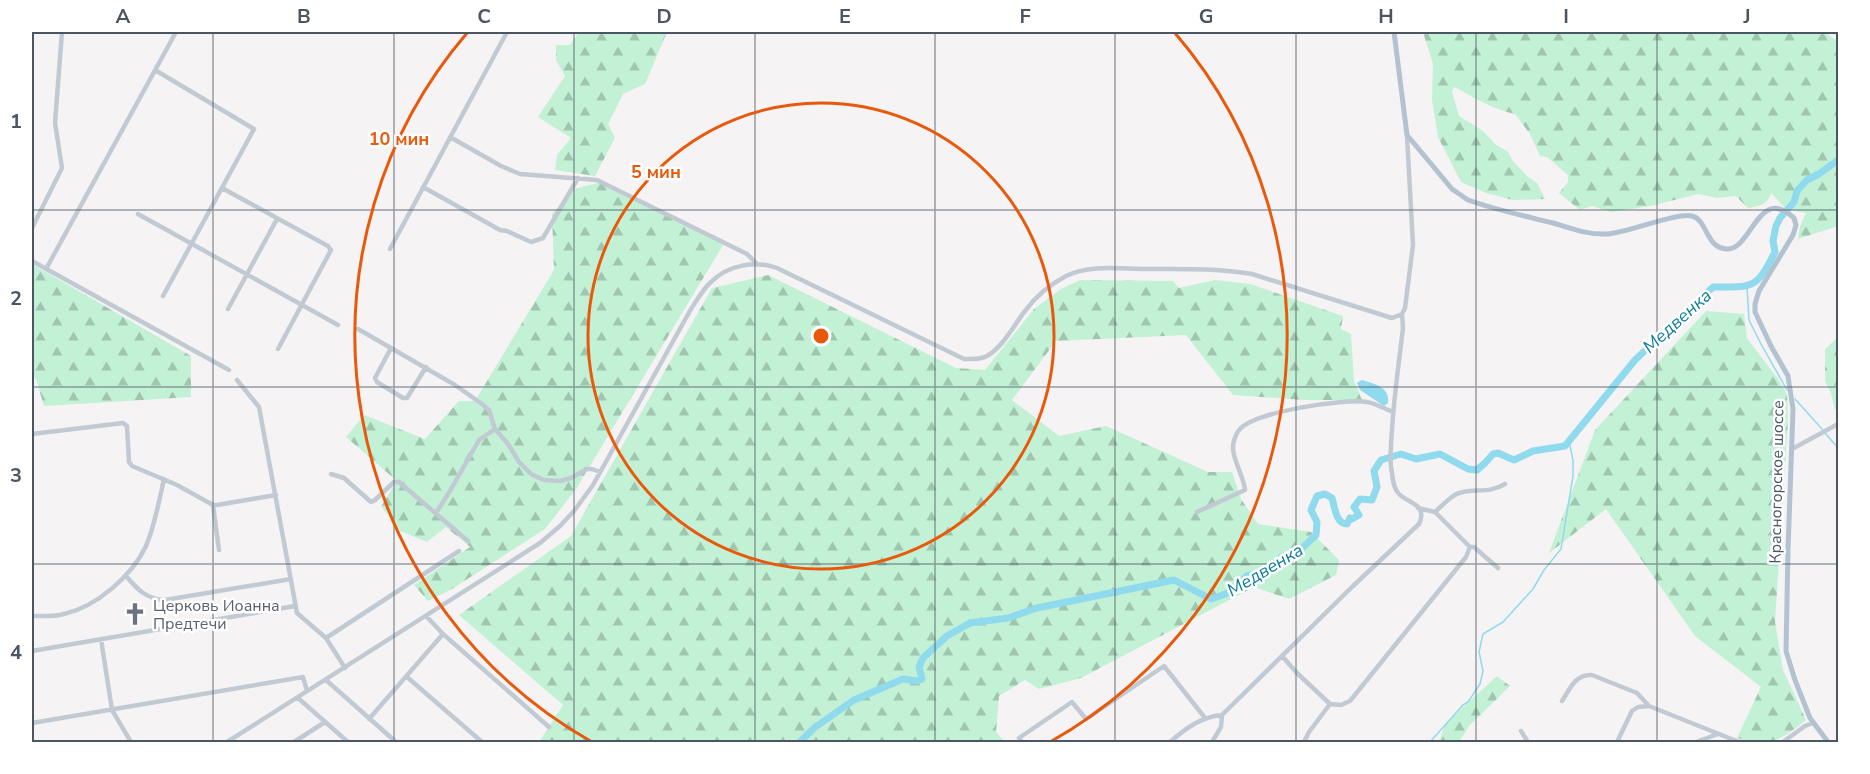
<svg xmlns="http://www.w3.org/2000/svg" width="1870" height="774" font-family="'Nunito Sans',sans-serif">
<defs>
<pattern id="forest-firs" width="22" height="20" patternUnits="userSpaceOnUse" patternTransform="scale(1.5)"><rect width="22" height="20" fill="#c3f1d5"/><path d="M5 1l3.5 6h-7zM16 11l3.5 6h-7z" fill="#a0c6b0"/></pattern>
</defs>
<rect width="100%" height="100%" fill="#f5f3f3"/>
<!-- forest -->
<path fill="url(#forest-firs)" d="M579 32H667L645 84 623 94 608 124 615 138 595 176 555 170 557 155 571 138 538 117 565 76 556 60V45H570Z
M1423 32H1825L1838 42V226L1798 239 1800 227 1806 213C1798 211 1789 211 1782 205 1778 201 1776 197 1771 193 1767 205 1760 206 1748 208L1736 196 1717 198 1698 194 1651 206 1611 212 1592 206 1580 210 1559 193 1568 182V175L1547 157 1540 156 1530 134 1515 114C1493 110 1474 97 1454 87L1452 92 1459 116 1483 131 1495 144 1508 152 1512 160 1527 176 1537 183 1545 199 1513 200 1486 193 1461 182 1438 137 1432 100 1433 64Z
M602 182 725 242 576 489 545 529 452 589 428 601 414 585 470 547 446 527 427 542 400 531 381 506 397 481 346 437 364 415 425 439 459 401H475L554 270 552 214 573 189Z
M32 264 191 356V397L44 406 36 379 32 375Z
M768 275 956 368 985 370 1034 309 1061 289 1080 280 1173 281 1179 288 1215 280 1250 284 1343 316 1341 329 1351 334 1354 381 1362 400H1305L1233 395 1186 335 1056 341 1012 400 1059 436 1106 426 1208 472H1232L1241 499 1258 524 1311 532 1339 560 1336 575 1289 599 1254 587 1081 678 1039 689 1025 680 999 696 996 732 1005 742H539L563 705 459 615 571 536 712 288Z
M1706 311 1744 314 1747 338 1778 379 1787 394 1788 419 1775 622 1783 670 1806 720C1783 739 1767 749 1737 738L1761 687 1695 636 1606 509 1549 553 1595 430Z
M1838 337V408L1835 410 1831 393 1825 381V349Z
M1497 676 1510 686 1469 726 1459 742H1439L1445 724Z"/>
<!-- water -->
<path fill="#90daee" d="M1362 380C1375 384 1390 387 1388 403L1384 406 1360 390 1357 383Z"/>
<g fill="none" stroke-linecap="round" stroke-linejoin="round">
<!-- stream -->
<path stroke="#90daee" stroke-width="1.5" d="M1747 287 1749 320 1761 344 1787 390
M1795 399 1822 429
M1825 433 1838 448
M1430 742 1463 705 1468 702 1480 684 1483 671 1479 652 1483 634 1503 622 1533 589 1544 570 1561 549 1573 476V460L1569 441"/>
<!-- river -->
<path stroke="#90daee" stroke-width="7" d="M800 742 814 728 854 700 903 679 917 681 922 679 919 667 923 658 947 636 970 623 1008 618 1037 608 1174 580 1211 599 1231 592 1247 576 1271 570 1281 557 1297 553 1316 535 1317 522 1311 510 1317 496 1325 494 1332 498C1335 508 1336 524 1347 524L1350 518 1352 519 1359 515 1354 507 1360 499 1372 500 1377 487 1374 471 1381 460 1401 454 1416 459 1440 454 1468 469 1477 470 1485 463 1493 454 1498 453 1514 460 1533 451 1565 446 1635 360 1713 287C1753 287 1756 290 1775 252L1773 241 1776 226 1780 218 1794 202 1797 191 1807 180 1819 174 1838 160"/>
<!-- minor -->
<path stroke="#c1cad2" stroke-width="4.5" d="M155 70 254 129 163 296
M450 137 501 166 520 174 597 180 747 254 757 264
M423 187 500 230 507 231 531 242 543 238 578 178
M222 188 328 246 331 250 278 349
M138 214 338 325
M32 228 62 168 55 123 62 32
M390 249 507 32
M32 261 229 370
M46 269 176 32
M228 309 277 219
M358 329 455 385 482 404 489 410 495 429 508 444 519 462 531 474 544 480 560 481 571 478 587 469H592L600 472
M391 348 375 378 377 382 403 398H407L426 367
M237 380 259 407 297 613 326 638 459 551
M32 434 123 423 127 426 129 462 132 466 177 485 213 505H217L276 495
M1792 449 1838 424
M331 474 344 478 371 502 375 500 394 482H399L468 541
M213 505 219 550
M1197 512 1245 490C1244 476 1229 454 1234 441 1235 437 1237 432 1240 429 1256 412 1343 398 1367 402 1375 403 1385 409 1393 412
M1435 512C1443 505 1452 494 1463 492 1478 489 1490 493 1505 484
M436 513 450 491 479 440 495 429
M1470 547H1474L1498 568
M126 576C137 589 146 599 165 600L291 579
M32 616C42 616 53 617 64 614 96 607 132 576 146 546 155 525 159 501 164 479
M427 617 443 634 549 727
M326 638 345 668
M101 639 112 710 131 742
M32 651 295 606
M1282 656 1297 673 1330 704 1309 732 1304 742
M407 677 482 742
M326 680 396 742
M298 698 348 742
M1562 701C1570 689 1575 674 1592 675L1637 693 1649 706
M1330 704 1341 705 1350 701 1466 557 1470 547 1435 512 1418 508
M369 719 443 634
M32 723 303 677 307 691
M1521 731 1528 742
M227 742 540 543 560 526 574 511 593 485 691 309C697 300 703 289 711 282 728 265 755 260 777 268L964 359C972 359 980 360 987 356 1003 347 1014 325 1025 311 1035 297 1051 284 1066 276 1089 264 1122 269 1147 269 1182 269 1218 268 1252 274L1392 318 1402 314
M294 742 325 722
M1022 742 1019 738 1072 702 1086 719 1164 666 1205 718
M1170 742C1186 728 1201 717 1222 715L1353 586 1419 524C1428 504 1409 504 1399 494 1392 487 1393 476 1391 467 1390 455 1391 443 1392 430 1394 396 1399 362 1403 328L1402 314 1405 308 1413 245 1407 136
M1212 742 1221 727 1222 715
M1617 742 1632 711 1638 707 1649 706 1739 742
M1696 742 1718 734
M1783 742 1805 726 1813 723"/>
<!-- major -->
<path stroke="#b3c2d1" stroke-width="5" d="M1394 32 1407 135 1452 189 1468 200C1496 210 1525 216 1553 223 1570 228 1588 235 1607 234 1627 233 1677 212 1692 216 1708 220 1705 248 1727 249 1752 250 1758 184 1794 218L1796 225 1793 235 1759 291 1755 304V312L1771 346 1788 376 1793 409 1788 550 1786 651 1795 680 1810 718 1828 742"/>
</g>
<!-- grid -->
<path fill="none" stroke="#4a5661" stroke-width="1.5" stroke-opacity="0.55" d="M213 32V742M394 32V742M574 32V742M755 32V742M935 32V742M1115 32V742M1296 32V742M1476 32V742M1657 32V742M32 210H1838M32 387H1838M32 564H1838"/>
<!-- distance rings -->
<g fill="none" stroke="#e8590c" stroke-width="3">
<circle cx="821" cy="336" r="233"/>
<path d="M592 742A466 466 0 0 1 467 33M1175 33A466 466 0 0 1 1050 742"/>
</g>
<!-- icons -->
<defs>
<g id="church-bare" transform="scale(1.8)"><path d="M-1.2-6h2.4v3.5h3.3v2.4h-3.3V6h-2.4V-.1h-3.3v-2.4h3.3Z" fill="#6b7280" stroke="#fff" stroke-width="2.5" paint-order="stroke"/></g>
</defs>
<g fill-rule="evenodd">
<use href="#church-bare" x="135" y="614"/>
</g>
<g text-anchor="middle" stroke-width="5" stroke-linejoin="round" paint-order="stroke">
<!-- street labels -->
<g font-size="16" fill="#4a5661" stroke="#fff">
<text transform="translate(1776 482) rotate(-89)" y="6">Красногорское шоссе</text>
</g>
<!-- worship labels -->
<g font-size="16" fill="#5b616d" stroke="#fff" text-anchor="start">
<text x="153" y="611">Церковь Иоанна<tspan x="153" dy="18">Предтечи</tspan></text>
</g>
<!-- water labels -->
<g font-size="18" font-style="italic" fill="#0c7c9b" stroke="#fff">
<text transform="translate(1677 321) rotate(-42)" y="6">Медвенка</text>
<text transform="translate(1265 570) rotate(-31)" y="6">Медвенка</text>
</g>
</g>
<circle cx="821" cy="336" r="9" fill="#e8590c" stroke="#fff" stroke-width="3"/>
<g font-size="18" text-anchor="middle" font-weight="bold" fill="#e8590c" stroke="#fff" stroke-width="5" stroke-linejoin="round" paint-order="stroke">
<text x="399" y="145">10 мин</text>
<text x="656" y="178">5 мин</text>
</g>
<!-- border -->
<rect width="1870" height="774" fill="none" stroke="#ffffff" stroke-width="66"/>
<rect x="33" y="33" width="1804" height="708" fill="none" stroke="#4a5661" stroke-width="2"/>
<g font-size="20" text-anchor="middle" font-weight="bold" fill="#4a5661">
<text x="123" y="23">A</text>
<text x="304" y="23">B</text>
<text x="484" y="23">C</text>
<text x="664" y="23">D</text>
<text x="845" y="23">E</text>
<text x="1025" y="23">F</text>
<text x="1206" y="23">G</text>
<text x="1386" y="23">H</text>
<text x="1566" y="23">I</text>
<text x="1747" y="23">J</text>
<text x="16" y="128">1</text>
<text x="16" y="305">2</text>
<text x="16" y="482">3</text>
<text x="16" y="659">4</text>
</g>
</svg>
